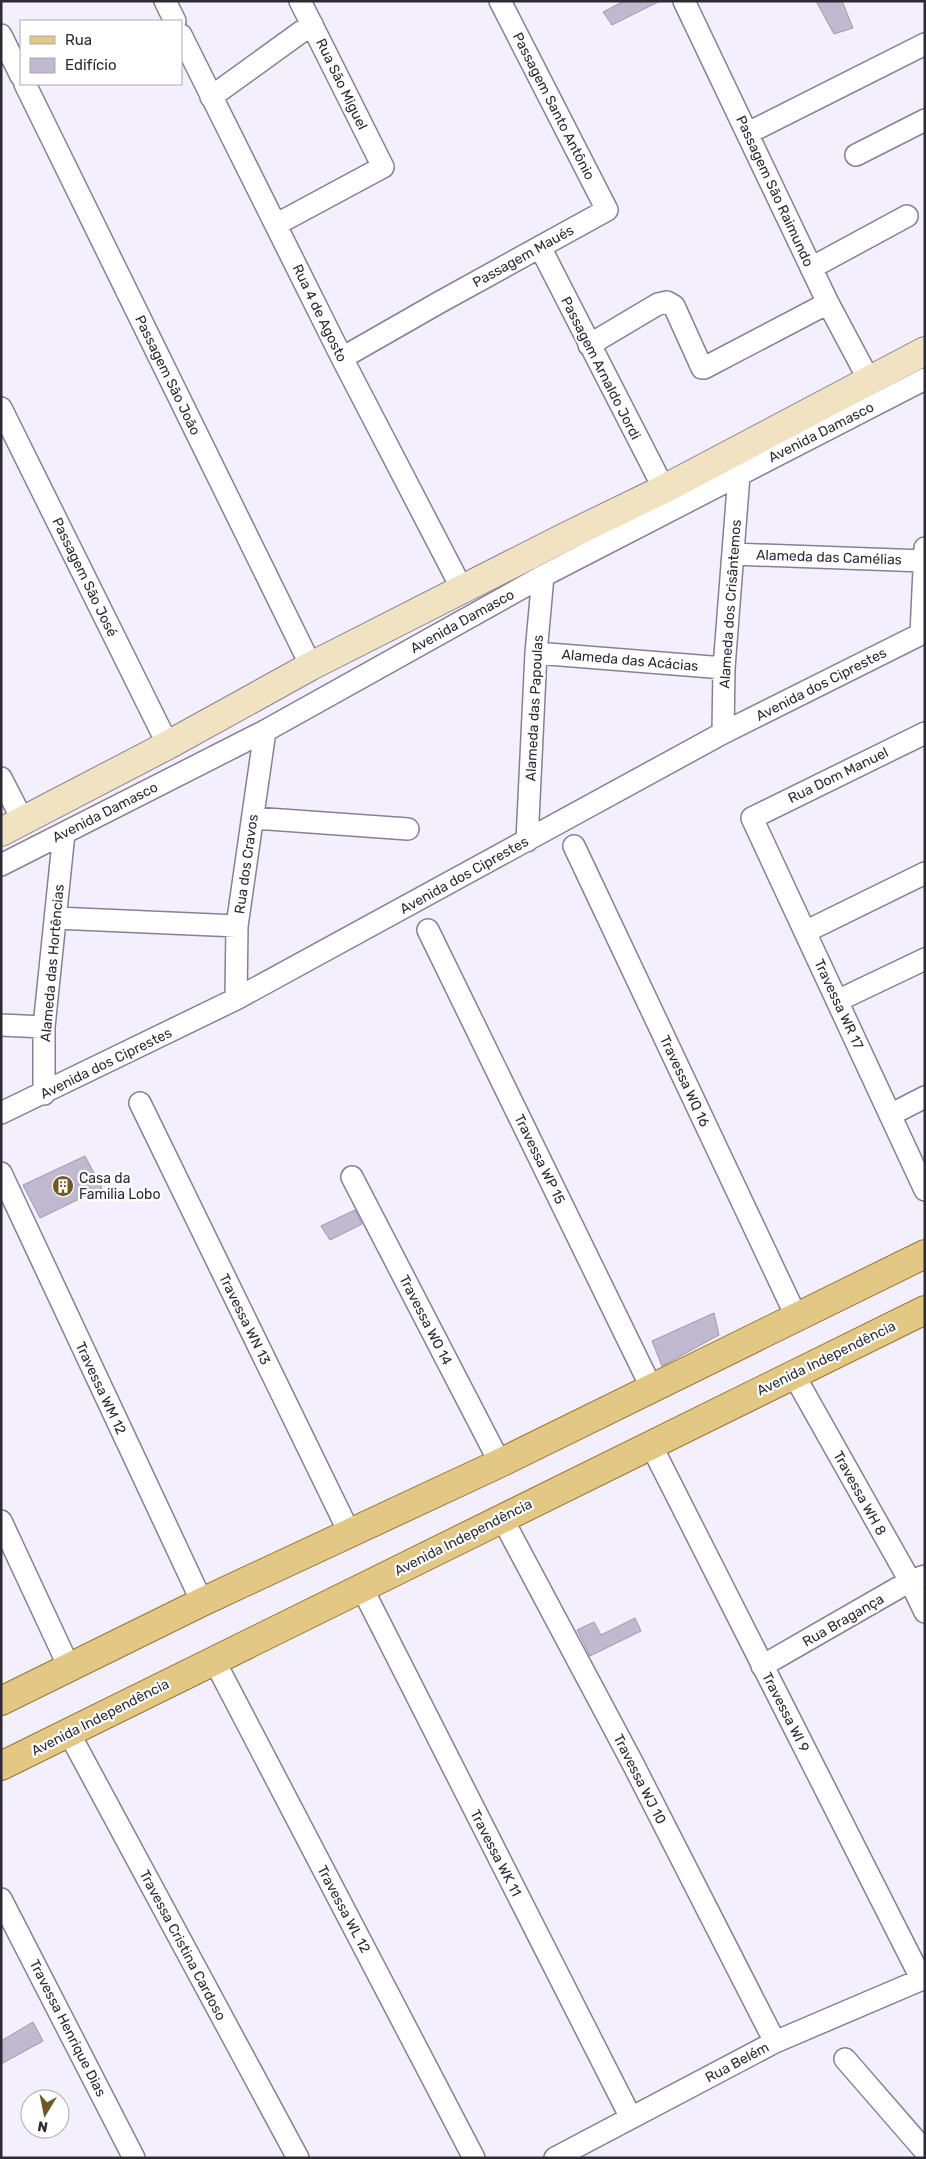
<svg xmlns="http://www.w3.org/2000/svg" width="926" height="2159" font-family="Rubik,sans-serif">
<rect width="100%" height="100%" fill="#f3effd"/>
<!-- building -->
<path fill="#c0b9d0" stroke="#9e98ae" d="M624 1H660L612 25 603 12Z
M816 1H842L853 28 834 34Z
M85 1156 102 1188 40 1218 23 1185Z
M355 1210 362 1224 330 1240 321 1226Z
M714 1313 719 1335 662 1366 652 1341Z
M635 1618 641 1631 590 1656 577 1630 594 1622 601 1635Z
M33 2022 43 2041 1 2064V2041Z"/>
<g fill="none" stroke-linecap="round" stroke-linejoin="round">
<!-- street casing -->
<g stroke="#868095" stroke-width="24">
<path id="street" d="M165 1 175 21
M684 1 828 303 869 380
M1 35 21 76
M181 35 342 358 462 589
M25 84 311 666
M211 97 312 24
M748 133 925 44
M856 155 925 120
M277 224 383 167 300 1
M540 247 664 489
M811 268 907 216
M589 345 658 304 667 302 674 306 702 368H704L828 303
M342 358 440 302 607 210 500 1
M1 408 168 745
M733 554 924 561
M921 634 925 548
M536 653 724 668
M723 733 724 668 739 475
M925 733 752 818 925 1190
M1 778 23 821
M253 818 408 829
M527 841 536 653 543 576
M574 846 796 1316
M1 865 265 731 543 576 925 379
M56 918 237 926
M428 930 652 1389
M805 932 925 873
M236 999 237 926 265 731
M837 1001 925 959
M1 1025 44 1027
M44 1094V1027L64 833
M140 1103 350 1534
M1 1113 236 999 723 733 925 632
M890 1115 925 1097
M1 1173 202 1602
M352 1177 500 1463
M794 1375 910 1581 925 1612
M651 1445 922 1980
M502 1518 632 1762 775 2042
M1 1521 69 1667
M362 1588 631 2118
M214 1660 474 2158
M762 1666 910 1581 925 1576
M69 1733 298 2158
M1 1899 134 2158
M845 2059 925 2151
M555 2158 775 2042 925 1978"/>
</g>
<!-- secondary casing -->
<g stroke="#868095" stroke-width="30">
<path id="secondary" d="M1 832 168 745 311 666 565 537 664 489 925 351"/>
</g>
<!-- primary casing -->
<g stroke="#987832" stroke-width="30">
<path id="primary" d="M1 1701 202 1602 500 1463 925 1254
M1 1766 925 1310"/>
</g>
<!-- street -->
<use href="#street" stroke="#fff" stroke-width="21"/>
<!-- secondary -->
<use href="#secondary" stroke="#f1e3c2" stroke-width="28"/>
<!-- primary -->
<use href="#primary" stroke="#e3c784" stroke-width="28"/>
</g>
<!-- icons -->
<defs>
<g id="building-disc" transform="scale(1.125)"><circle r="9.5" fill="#6f5929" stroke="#fff"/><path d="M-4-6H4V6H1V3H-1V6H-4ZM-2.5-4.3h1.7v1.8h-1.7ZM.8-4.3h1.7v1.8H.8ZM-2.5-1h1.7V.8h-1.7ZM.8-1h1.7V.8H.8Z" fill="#fff"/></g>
</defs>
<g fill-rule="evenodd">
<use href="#building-disc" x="63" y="1186"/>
</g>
<g text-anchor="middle" stroke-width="4.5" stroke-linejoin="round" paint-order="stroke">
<!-- street labels -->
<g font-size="14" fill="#2d2a33" stroke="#fff">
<text transform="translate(342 84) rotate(64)" y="5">Rua São Miguel</text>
<text transform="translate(554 106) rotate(63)" y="5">Passagem Santo Antônio</text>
<text transform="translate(775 191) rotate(65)" y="5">Passagem São Raimundo</text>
<text transform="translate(523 256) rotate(-29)" y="5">Passagem Maués</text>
<text transform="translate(320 313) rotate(64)" y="5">Rua 4 de Agosto</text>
<text transform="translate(601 368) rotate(63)" y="5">Passagem Arnaldo Jordi</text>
<text transform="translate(168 375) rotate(64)" y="5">Passagem São João</text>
<text transform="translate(821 432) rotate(-27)" y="5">Avenida Damasco</text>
<text transform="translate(829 557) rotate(2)" y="5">Alameda das Camélias</text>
<text transform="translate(85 577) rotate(64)" y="5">Passagem São José</text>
<text transform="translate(730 604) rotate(-86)" y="5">Alameda dos Crisântemos</text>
<text transform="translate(462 621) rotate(-29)" y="5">Avenida Damasco</text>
<text transform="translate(630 660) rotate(5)" y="5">Alameda das Acácias</text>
<text transform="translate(821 684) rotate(-27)" y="5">Avenida dos Ciprestes</text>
<text transform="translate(534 708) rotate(-87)" y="5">Alameda das Papoulas</text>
<text transform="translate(838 775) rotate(-26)" y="5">Rua Dom Manuel</text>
<text transform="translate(105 812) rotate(-27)" y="5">Avenida Damasco</text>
<text transform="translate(246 864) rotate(-82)" y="5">Rua dos Cravos</text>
<text transform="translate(464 875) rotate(-29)" y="5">Avenida dos Ciprestes</text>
<text transform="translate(52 963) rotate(-85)" y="5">Alameda das Hortências</text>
<text transform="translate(839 1004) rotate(65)" y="5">Travessa WR 17</text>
<text transform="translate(106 1063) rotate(-26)" y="5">Avenida dos Ciprestes</text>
<text transform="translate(685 1081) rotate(65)" y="5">Travessa WQ 16</text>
<text transform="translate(540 1159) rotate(64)" y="5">Travessa WP 15</text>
<text transform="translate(245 1319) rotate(64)" y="5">Travessa WN 13</text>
<text transform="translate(426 1320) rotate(63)" y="5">Travessa WO 14</text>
<text transform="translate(826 1358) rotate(-26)" y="5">Avenida Independência</text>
<text transform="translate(101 1388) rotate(65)" y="5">Travessa WM 12</text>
<text transform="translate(860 1493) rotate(61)" y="5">Travessa WH 8</text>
<text transform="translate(463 1537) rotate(-27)" y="5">Avenida Independência</text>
<text transform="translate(843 1620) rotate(-30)" y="5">Rua Bragança</text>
<text transform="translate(786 1712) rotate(63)" y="5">Travessa WI 9</text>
<text transform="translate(100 1717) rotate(-27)" y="5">Avenida Independência</text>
<text transform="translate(640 1779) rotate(63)" y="5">Travessa WJ 10</text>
<text transform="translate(496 1853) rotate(63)" y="5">Travessa WK 11</text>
<text transform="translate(344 1909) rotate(62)" y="5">Travessa WL 12</text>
<text transform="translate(183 1945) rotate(62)" y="5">Travessa Cristina Cardoso</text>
<text transform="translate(68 2028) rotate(63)" y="5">Travessa Henrique Dias</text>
<text transform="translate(737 2062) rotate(-28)" y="5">Rua Belém</text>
</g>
<!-- poi labels -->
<g font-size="14" fill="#2d2a33" stroke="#fff" text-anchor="start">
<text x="79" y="1183">Casa da<tspan x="79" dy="16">Familia Lobo</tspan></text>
</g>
</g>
<!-- border -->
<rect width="926" height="2159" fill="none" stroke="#2d2a33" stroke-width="5"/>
<!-- legend -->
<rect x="20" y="20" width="162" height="65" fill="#ffffff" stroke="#abaaad"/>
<rect x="30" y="36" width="25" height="8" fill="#e3c784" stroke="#abaaad"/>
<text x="65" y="45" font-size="15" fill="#2d2a33">Rua</text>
<rect x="30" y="58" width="25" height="15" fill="#c0b9d0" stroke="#abaaad"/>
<text x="65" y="70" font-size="15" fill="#2d2a33">Edifício</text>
<!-- north arrow -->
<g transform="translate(45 2114) rotate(190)"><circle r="24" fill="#ffffff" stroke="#abaaad"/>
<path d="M0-4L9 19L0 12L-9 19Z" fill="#6f5929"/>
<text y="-8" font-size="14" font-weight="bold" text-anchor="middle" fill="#2d2a33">N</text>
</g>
</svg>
